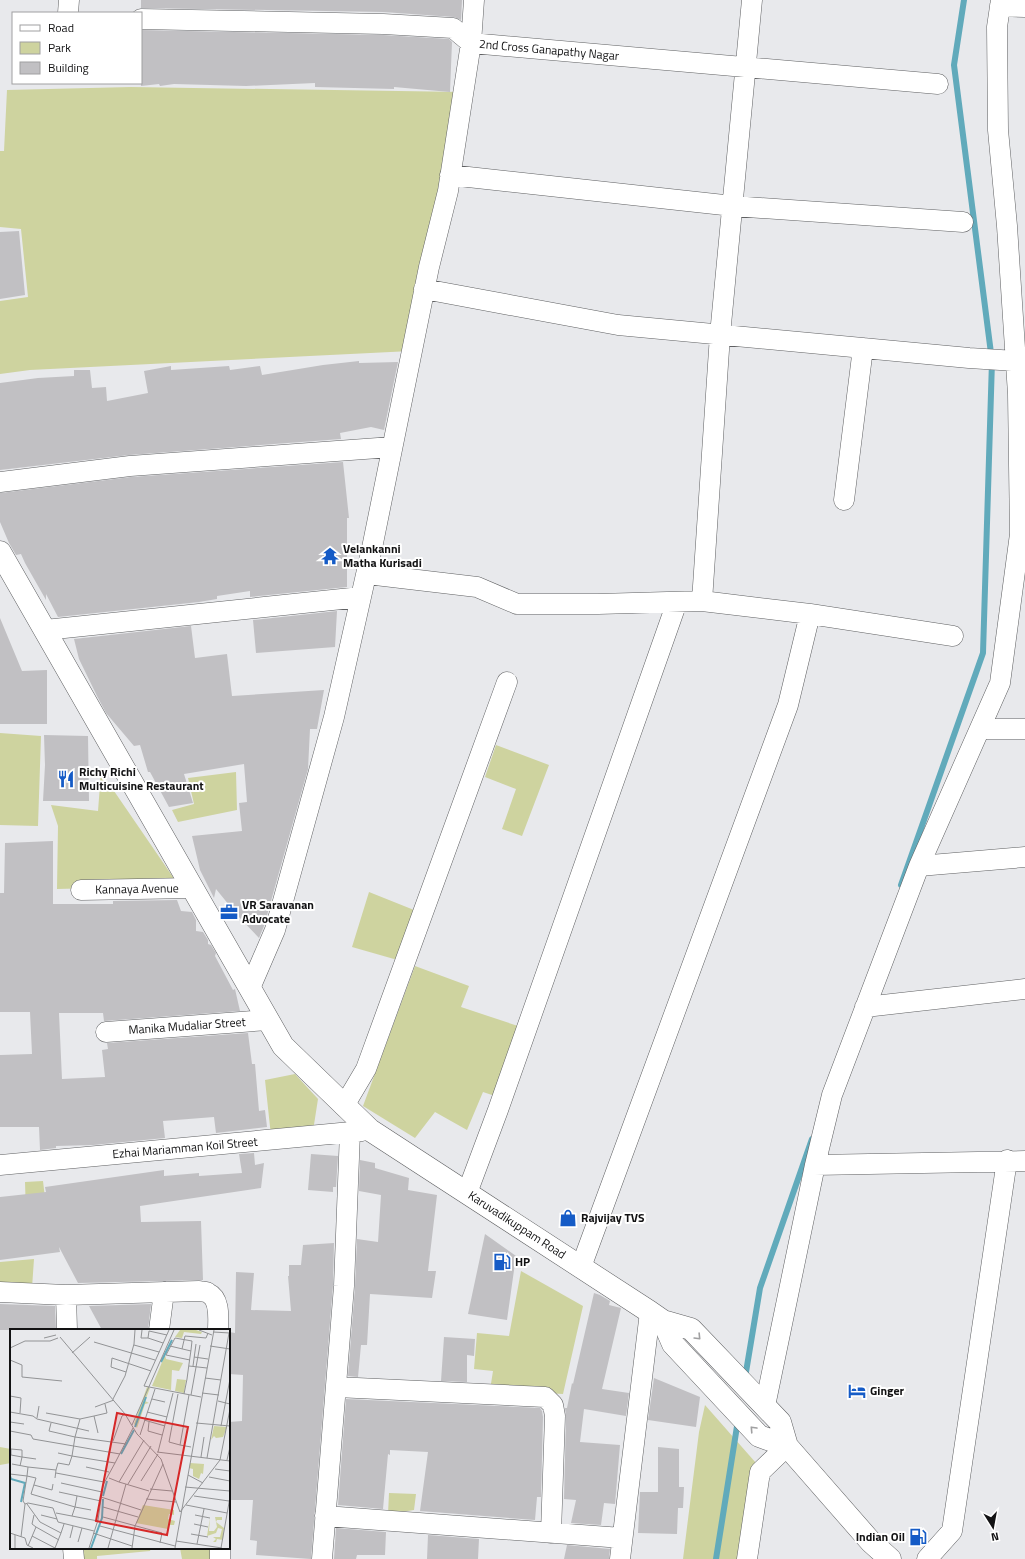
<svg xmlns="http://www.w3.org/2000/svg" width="1025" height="1559" font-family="'Titillium Web',sans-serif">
<rect width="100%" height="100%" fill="#e8e9ec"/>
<!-- green -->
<path fill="#ced39f" d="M131 87 463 92 411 351 30 370 0 374V301L28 297 21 229 0 227V151H4L7 90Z
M0 733 41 736 38 826 0 825Z
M496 745 549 765 522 836 502 829 516 789 485 777Z
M101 772 175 880 174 886 57 889 58 826 51 805 98 811Z
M236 772 237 810 178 822 172 810 194 804 188 778Z
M369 892 419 912 401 961 352 947Z
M415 966 469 986 461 1007 521 1027 498 1097 483 1092 467 1130 435 1112 415 1138 363 1106Z
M295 1074 318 1099 313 1131 271 1136 265 1080Z
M43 1181 50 1241 27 1246 25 1182Z
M34 1259 32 1288 0 1286V1262Z
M521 1271 583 1306 563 1394 490 1390 493 1371 474 1369 477 1333 509 1336Z
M705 1405 756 1463 740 1559H683L699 1432Z
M0 1447 11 1449V1463L0 1465Z
M389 1493 416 1494 414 1510 388 1514Z
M77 1548H151L150 1551 97 1556V1559H77Z
M180 1548H214L215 1559H182Z"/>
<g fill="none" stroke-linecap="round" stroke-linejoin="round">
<!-- stream -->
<path stroke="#61aabb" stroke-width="6" d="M901 885 983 653 992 361 954 65 964 0
M745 1378 760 1288 812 1139
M716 1559 738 1420"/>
</g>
<!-- building -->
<path fill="#c1c0c3" d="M141 0H462L461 20 454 17 383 12 141 8Z
M141 30 383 35 449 39 452 42 450 92 394 87V89L315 87V83L246 86 174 84 160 86 159 84 141 86Z
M19 231 25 295 0 299V232Z
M359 361V363L398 362 384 430 371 427 340 433 341 439 129 455 0 470V383L38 378 74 376V370H90L92 388 106 387 107 401 148 393 144 371 171 366V370L229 366 230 370 260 366 262 375 323 365Z
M343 462 349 518H347V587L250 597V591L217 596V599L199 602 58 617 46 594V600L25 563 21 554 16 555 9 543 0 522V493L131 477Z
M337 611 335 647 256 653 253 620Z
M0 618 22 671 47 670V724H0Z
M191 626 195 658 227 654 232 696 324 690 317 729H310L308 769 264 926 259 938 238 916 216 889 214 898 200 870 192 836 242 831 239 803 247 802 244 764 184 774 193 803 169 807 150 772H148L140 745 134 746 106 713 97 696 79 659 74 639Z
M44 735 88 736 89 801H43L45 765Z
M53 841V904H113V901L177 900 181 911 192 912 196 920V931L203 932 208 940V944L211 945 216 953 215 956 233 990 235 989 240 1011 104 1021 103 1013H59L62 1079 105 1077 102 1050 108 1049 107 1043 248 1033 252 1064H255L259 1111 265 1110 267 1127 216 1133 214 1117 163 1121 165 1138 93 1145 56 1146V1148L40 1150 39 1127H0V1055L32 1054 30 1012H0V893H4L5 843Z
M254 1153 255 1165 264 1163 261 1188 140 1206 141 1222 201 1221 203 1280 78 1283 59 1247 60 1252 0 1260V1197L46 1192 45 1187 164 1170V1176L199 1173V1176L242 1173 239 1154Z
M311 1154 338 1156 336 1187H333V1192L308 1190Z
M360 1160 375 1163V1168L409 1178 408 1190 437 1195 428 1271H436L432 1298 370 1294 367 1345H361L358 1377 348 1376 355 1287 357 1239 378 1242 381 1195 359 1191Z
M485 1234 516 1256 507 1320 468 1314Z
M334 1243 333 1285 311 1559 256 1555 257 1541 250 1540 253 1500H229V1422L242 1421 243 1375 229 1374V1332L235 1333 236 1272 254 1273 251 1310 291 1311 288 1276H289V1265H301L303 1245Z
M594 1293 600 1295 610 1301 609 1305 621 1308 602 1389 629 1393 626 1416 584 1409 580 1442 620 1445 615 1504 604 1503 601 1525 571 1523 576 1500 564 1499 566 1416 565 1408H567L572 1383 573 1384Z
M0 1304 55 1306 56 1330H0Z
M151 1304 148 1330H102L89 1306Z
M444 1337 475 1339 474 1356 467 1355V1382L441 1381Z
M654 1378 700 1397 696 1427 648 1420Z
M346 1399 540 1408 542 1411 543 1417 541 1497H537L535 1520 420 1511 428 1452 390 1450V1455L388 1454 383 1509 338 1505Z
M658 1447 679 1449V1487H684L683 1508H678L677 1534 638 1533 640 1492H658Z
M336 1528 386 1532 385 1555H357L356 1559H334Z
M428 1535 479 1539 478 1559H427Z
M567 1545 610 1549 609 1559H564Z"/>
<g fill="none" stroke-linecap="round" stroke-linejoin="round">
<!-- minor casing -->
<g stroke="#5f6062" stroke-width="21">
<path id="minor" d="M1001 0 997 27 998 130 1007 226 1018 394 1020 534 1000 683 919 866 1025 857
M1000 6 1025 7
M68 13 69 0
M141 19 383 24 453 28 471 43 938 84
M450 175 733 206 963 222
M424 289 618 325 969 358 1016 361
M0 482 130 466 392 447
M844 500 863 348
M367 574 477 587 517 604H598L702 601 810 614
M702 601 720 335 752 0
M45 630 361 597
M980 729H1025
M81 890 193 888
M250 988 275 930 334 717 372 548 429 267 448 191 471 43 474 0
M865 1007 1025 989
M106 1032 268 1020
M344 1106 366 1069 507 682
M0 1165 362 1131
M815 1165 1025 1161
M467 1193 498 1110 677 602
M581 1267 788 705 810 614 953 636
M0 1292 66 1295 67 1330
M66 1295 199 1291C201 1292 206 1291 208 1293 221 1299 218 1319 218 1330
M159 1330 164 1292
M336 1387 545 1397 553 1405 555 1416 551 1533
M765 1406 815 1165 832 1095 919 866
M325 1516 622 1538
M73 1548 74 1559
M220 1548V1559
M322 1559 344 1286 350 1132
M620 1559 650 1312
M747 1559 760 1472 787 1446
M927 1559 952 1531 1007 1160"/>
</g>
<!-- tertiary casing -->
<g stroke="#5f6062" stroke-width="23">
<path id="tertiary" d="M0 552 283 1046 370 1130 650 1312 663 1321 691 1329 780 1422 787 1446 871 1542 890 1559
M663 1321 673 1344 759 1436 787 1446"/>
</g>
<!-- minor -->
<use href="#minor" stroke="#fff" stroke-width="20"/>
<!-- tertiary -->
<use href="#tertiary" stroke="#fff" stroke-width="22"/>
</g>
<!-- one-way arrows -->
<defs><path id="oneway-chevron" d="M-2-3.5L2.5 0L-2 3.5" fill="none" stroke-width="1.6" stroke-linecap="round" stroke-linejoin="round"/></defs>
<g stroke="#a0a0a1">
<use href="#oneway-chevron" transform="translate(698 1337) rotate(46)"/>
<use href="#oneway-chevron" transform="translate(753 1429) rotate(-133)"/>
</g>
<!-- icons -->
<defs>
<g id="temple-bare" transform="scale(1.38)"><path d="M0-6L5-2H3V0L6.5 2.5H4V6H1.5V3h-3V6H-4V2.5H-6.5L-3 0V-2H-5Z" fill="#155bc6" stroke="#fff" stroke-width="2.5" paint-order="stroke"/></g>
<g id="restaurant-bare" transform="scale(1.38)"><path d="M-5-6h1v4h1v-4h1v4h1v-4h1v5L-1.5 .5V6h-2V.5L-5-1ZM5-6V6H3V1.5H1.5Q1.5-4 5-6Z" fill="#155bc6" stroke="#fff" stroke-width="2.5" paint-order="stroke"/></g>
<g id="office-bare" transform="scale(1.38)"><path d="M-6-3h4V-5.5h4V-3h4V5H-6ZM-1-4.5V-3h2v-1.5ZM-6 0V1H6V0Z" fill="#155bc6" stroke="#fff" stroke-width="2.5" paint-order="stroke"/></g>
<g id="shop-bare" transform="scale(1.38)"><path d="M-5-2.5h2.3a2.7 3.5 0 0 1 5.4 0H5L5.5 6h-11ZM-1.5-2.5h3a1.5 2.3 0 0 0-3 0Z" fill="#155bc6" stroke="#fff" stroke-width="2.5" paint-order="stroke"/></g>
<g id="fuel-bare" transform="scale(1.38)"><path d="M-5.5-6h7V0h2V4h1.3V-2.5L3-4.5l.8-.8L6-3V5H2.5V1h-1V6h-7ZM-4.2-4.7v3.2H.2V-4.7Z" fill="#155bc6" stroke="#fff" stroke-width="2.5" paint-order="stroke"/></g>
<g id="hotel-bare" transform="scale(1.38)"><path d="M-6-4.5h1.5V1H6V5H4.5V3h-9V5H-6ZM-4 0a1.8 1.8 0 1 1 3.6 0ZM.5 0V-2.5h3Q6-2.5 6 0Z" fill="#155bc6" stroke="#fff" stroke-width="2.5" paint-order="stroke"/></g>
</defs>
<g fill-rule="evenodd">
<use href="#temple-bare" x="330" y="556"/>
<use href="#restaurant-bare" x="66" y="779"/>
<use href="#office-bare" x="229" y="912"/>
<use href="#shop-bare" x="568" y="1218"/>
<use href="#fuel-bare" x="502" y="1262"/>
<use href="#hotel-bare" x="857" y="1391"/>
<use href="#fuel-bare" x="918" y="1537"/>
</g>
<g text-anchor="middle" stroke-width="4" stroke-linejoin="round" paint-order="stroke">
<!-- street labels -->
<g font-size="12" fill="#121213" stroke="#fff">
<text transform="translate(549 50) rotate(5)" y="4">2nd Cross Ganapathy Nagar</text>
<text transform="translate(137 889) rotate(-1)" y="4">Kannaya Avenue</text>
<text transform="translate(187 1026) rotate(-4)" y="4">Manika Mudaliar Street</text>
<text transform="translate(185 1148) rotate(-5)" y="4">Ezhai Mariamman Koil Street</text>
<text transform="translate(517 1225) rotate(33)" y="4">Karuvadikuppam Road</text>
</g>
<!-- poi labels -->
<g font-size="12" font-weight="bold" fill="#121213" stroke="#fff" text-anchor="start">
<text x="343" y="553">Velankanni<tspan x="343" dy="14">Matha Kurisadi</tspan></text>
<text x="79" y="776">Richy Richi<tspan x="79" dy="14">Multicuisine Restaurant</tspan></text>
<text x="242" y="909">VR Saravanan<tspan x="242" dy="14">Advocate</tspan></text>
<text x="581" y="1222">Rajvijay TVS</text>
<text x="515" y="1266">HP</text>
<text x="870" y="1395">Ginger</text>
<text x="905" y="1541" text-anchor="end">Indian Oil</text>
</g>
</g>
<!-- overview -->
<g transform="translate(10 1329)">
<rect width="220" height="220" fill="#e8e9ec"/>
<path d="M170 1H186L192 3 191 5 174 3 172 9 165 8ZM155 26 156 30 173 34 169 42 162 41 161 61 142 57ZM167 50 176 51 174 64 165 62ZM137 58 140 59 135 72 139 74 135 75 127 99 124 95ZM204 97 217 98 213 108 206 109 204 107 201 111ZM180 134 194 135 193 145 191 144 189 150 183 147V140L179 139ZM133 176 164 181V186L159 185 158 190 165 192 164 196H159L158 200 126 194ZM205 188H212V191H207L206 193 214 199 213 211 207 210 206 213H203L206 210 203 208H210L212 200 208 199 206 204 197 207 200 189 199 202H204L207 198Z" fill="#ced39f"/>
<path fill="none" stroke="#61aabb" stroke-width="2" d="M151 33 162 11M125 98 136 68M111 125 124 101M0 147 1 150 15 154 11 173M93 167 97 152M81 219 92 189 93 170"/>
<path fill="none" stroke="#929395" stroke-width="1" d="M132 1 131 9H138M159 1 134 57 191 68M189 1 202 6M203 3 220 4M50 8 115 85 127 105 151 130 170 183 210 131 220 80M34 9 46 6M84 13 145 31M153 14 138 9 139 2 157 6M124 16 149 23M160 17 181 22M200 17 220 20M0 19 15 12H40L48 9M172 20 175 7 196 9 198 4M62 24 80 8M184 28 198 30M0 31 12 36V48L52 52M179 37 197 39M183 37 186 15M116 43 101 38 102 29 141 42M195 49 211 51M192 64 209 66M168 65 159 113 170 116M174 65 177 50 179 35 181 21 182 12 165 9 156 26 180 31M179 66 170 116 181 118M181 66 190 16M0 67 11 69 10 84M103 70 115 47 124 15 125 1M142 70 155 73M208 72 220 75M85 78 104 71M0 83 23 87 27 90 79 102M137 83 157 88M36 84 70 90 65 108 39 102 41 94M84 87 97 84 95 75M27 89 29 77M70 90 84 87 88 104M134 91 155 97M0 93 14 95M139 93 138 102 152 106M186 94 220 97M122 96 164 1M211 97 220 50M0 102 21 106 23 110 110 125M130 106 145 60M103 112 112 87 115 85M0 119 1 120 12 121V128L1 126V120M147 123 220 132M148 123 163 64M48 124 62 127 65 108 116 115M191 128 194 108M197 129 219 4M217 131 220 118M105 134 123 99M2 135 18 138M10 137 12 128 26 130M76 138 99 143M205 140 220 142M46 141 48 134 59 136 62 127 105 134 93 156 88 191 79 219M46 144 94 153M0 145 17 147 13 172 15 175M178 146 193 154M199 148 220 152M45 149 46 141 18 138 17 147 26 149 21 165 65 178 67 167M99 149 109 153 134 111M131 152 148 125M109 153 139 162M51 154 92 163M118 155 141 117M24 156 42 161 43 155M175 158 220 162M140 160 162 162M49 163 91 172M184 167 219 172M91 168 131 181M136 170 166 173M17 175 30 193 51 204 54 195M176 176 217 184M93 178 128 188M46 184 88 192M31 186 47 190M185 186 200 189M62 187 65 178 81 181M93 188 152 204 150 214M184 195 198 198M90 197 165 217M26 198 49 211M0 204 15 209 17 216 23 219M83 204 122 217M181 205 198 208M22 207 45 219M11 208 15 175 18 174 43 179 48 193 84 202M60 209 63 197M166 212 212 219M68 213 72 199M187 215 194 180M18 217 26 198 22 195 24 186M5 219V206M45 219 51 204M98 219 116 155M122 219 125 197 153 135M165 219 204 1M211 219 220 168"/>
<path fill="#d62828" fill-opacity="0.15" stroke="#d62828" stroke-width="2" d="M107 84 178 98 157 206 86 192Z"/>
<rect width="220" height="220" fill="none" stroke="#121213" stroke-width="2"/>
</g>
<!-- legend -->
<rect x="12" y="12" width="130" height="72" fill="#ffffff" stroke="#a0a0a1"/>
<rect x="20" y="25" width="20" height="6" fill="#ffffff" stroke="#a0a0a1"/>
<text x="48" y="32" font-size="12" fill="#121213">Road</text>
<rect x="20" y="42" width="20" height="12" fill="#ced39f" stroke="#a0a0a1"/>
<text x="48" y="52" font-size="12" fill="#121213">Park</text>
<rect x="20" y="62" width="20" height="12" fill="#c1c0c3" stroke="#a0a0a1"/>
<text x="48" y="72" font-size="12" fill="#121213">Building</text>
<!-- north arrow -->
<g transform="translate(993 1527) rotate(169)" stroke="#ffffff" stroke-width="3" paint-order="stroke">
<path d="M0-3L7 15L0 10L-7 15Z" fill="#121213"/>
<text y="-6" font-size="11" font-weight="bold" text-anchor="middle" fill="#121213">N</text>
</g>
</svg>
